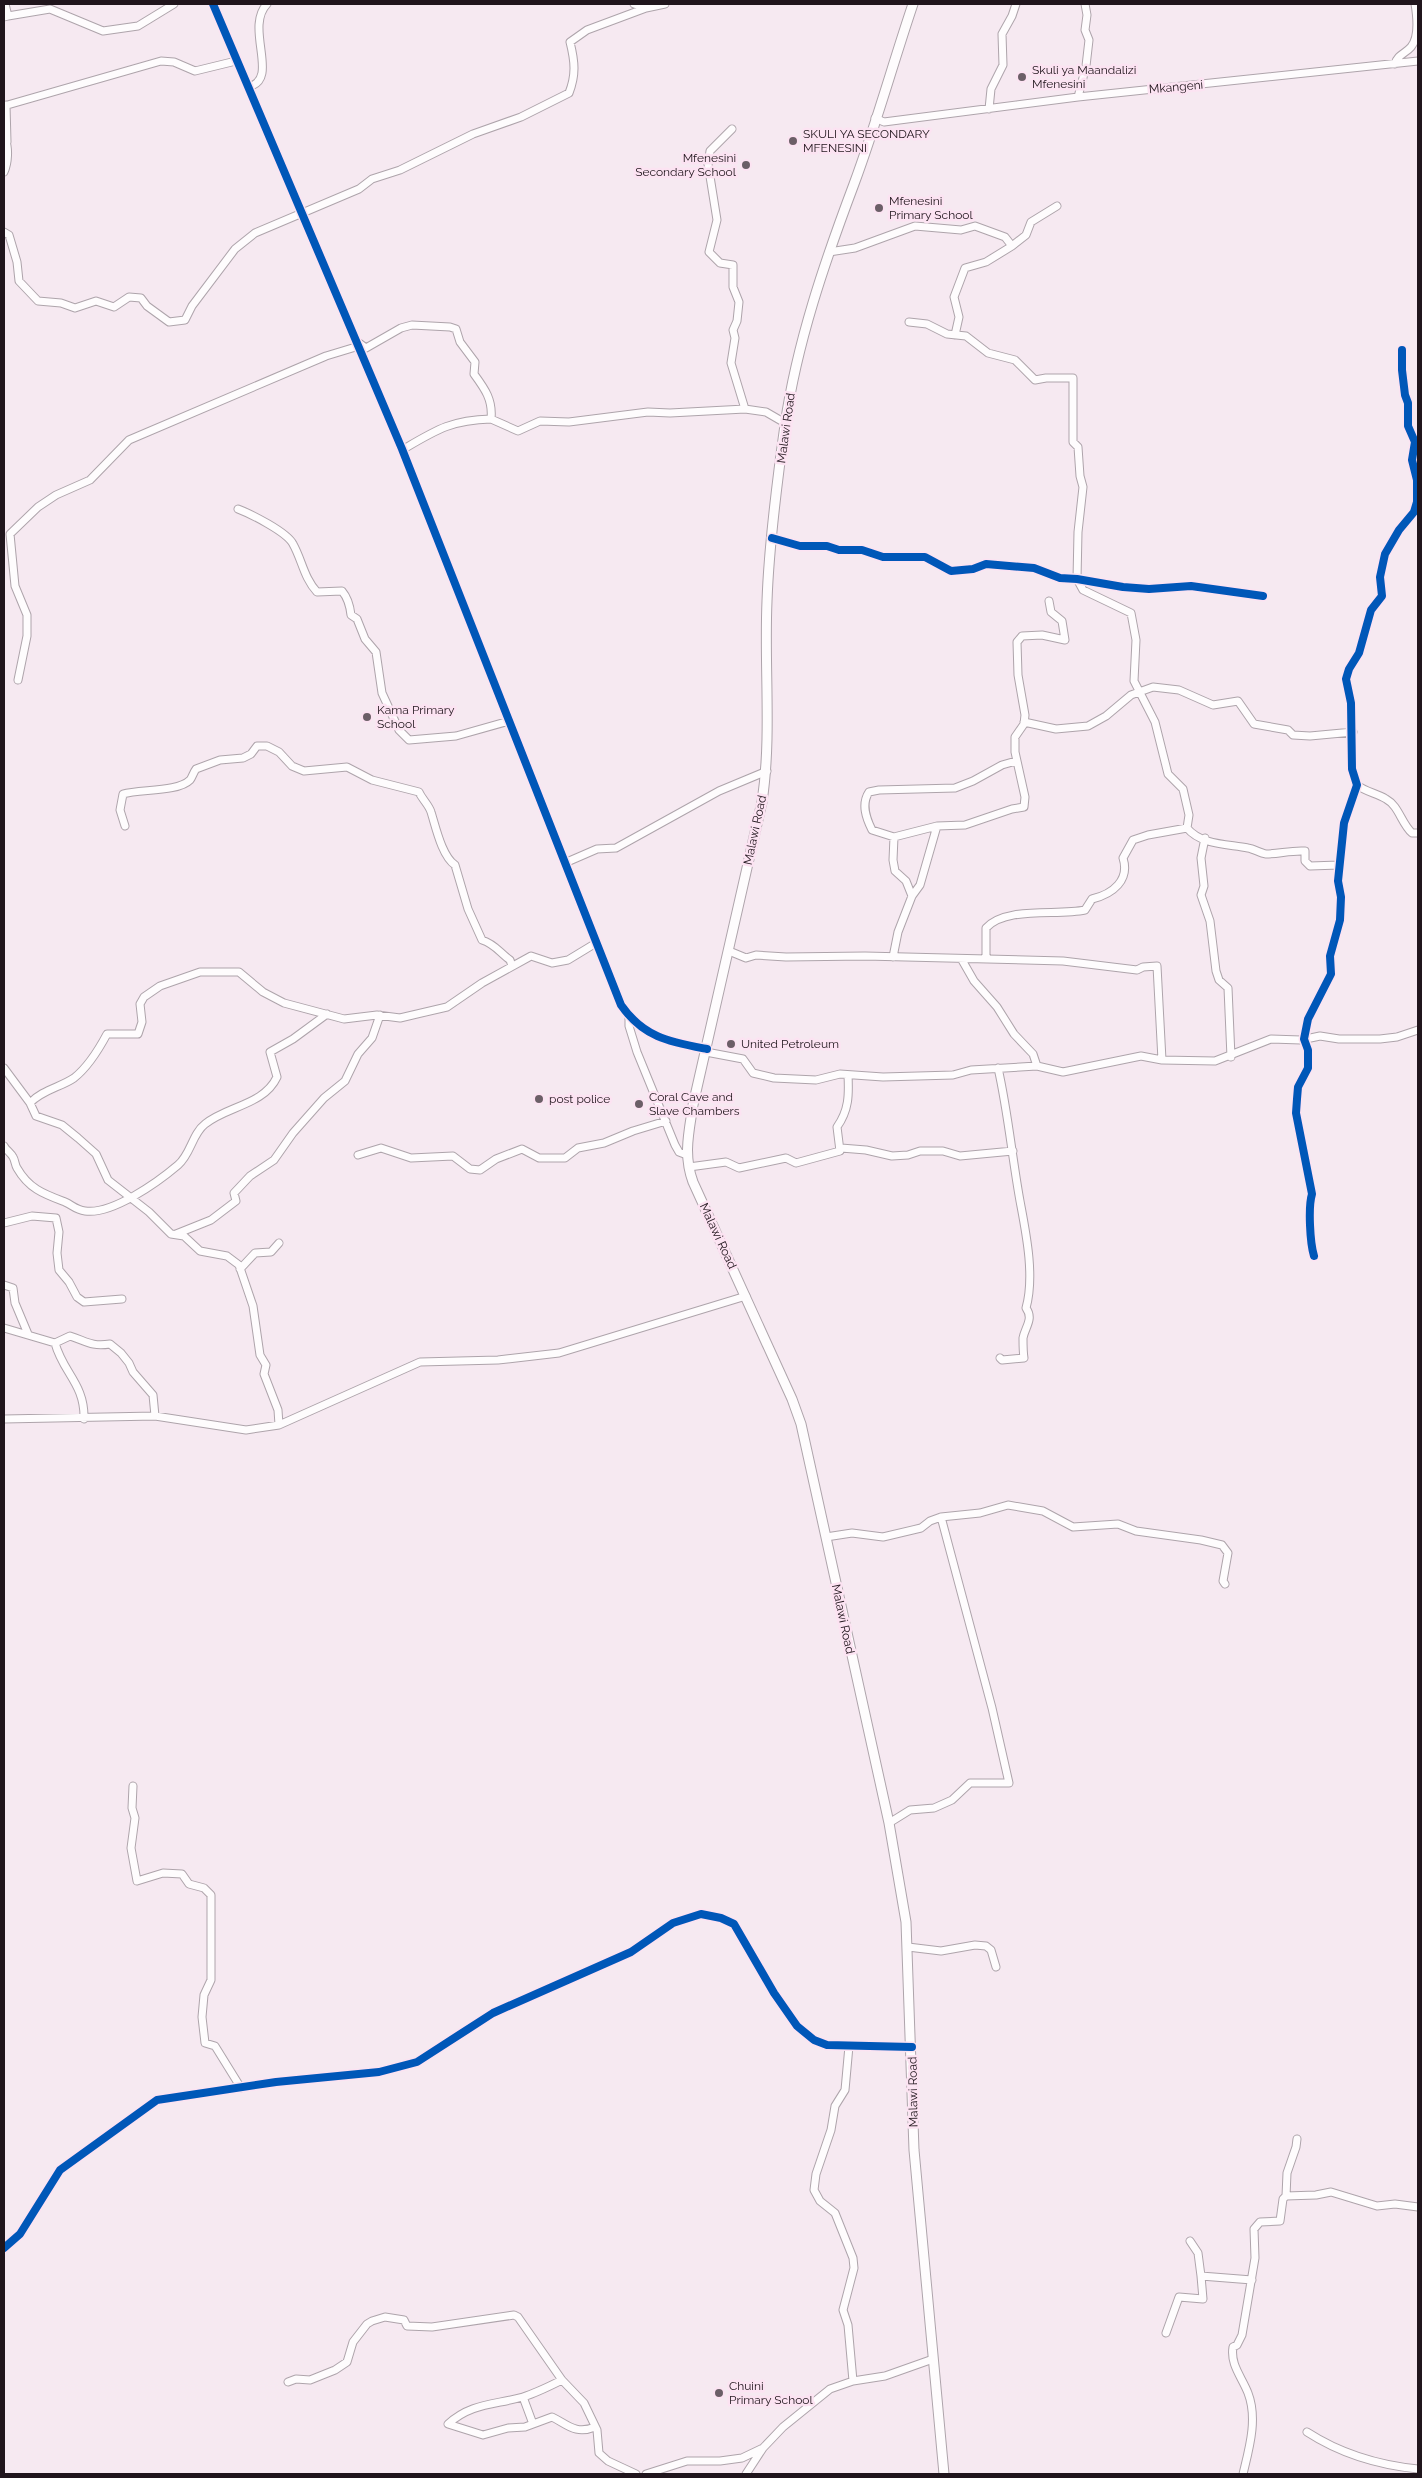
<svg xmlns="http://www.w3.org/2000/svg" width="1422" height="2478" font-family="Raleway,sans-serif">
<rect width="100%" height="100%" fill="#f6e9f1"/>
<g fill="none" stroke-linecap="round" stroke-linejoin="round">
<!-- minor casing -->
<g stroke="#aea4ab" stroke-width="9">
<path id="minor" d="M213 4 402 449 621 1005C644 1038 670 1042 707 1049
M634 4 646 8 665 4
M8 16 50 9 103 31 138 26 174 4
M4 17 8 16 5 4
M1395 64C1397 55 1406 53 1411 47 1420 36 1417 16 1415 4
M248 87C281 80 244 28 267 4
M1078 97 1086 66 1089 40 1085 30 1087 15 1085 4
M6 105 7 142
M4 106 161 61 174 62 195 71 236 61
M989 109 991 89 1003 65 1002 34 1012 16 1016 4
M875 118 884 122 1078 97 1418 61
M732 129 710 151 708 164 717 220 709 252 720 263 733 265V287L739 302 737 321 733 330 735 338 731 363 745 409
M4 172C8 163 9 148 5 139
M4 232 9 235 17 262 19 281 38 301 61 303 75 308 96 301 114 307 129 297 141 298 147 306 169 322 185 320 192 306 235 249 255 233 359 189 372 179 400 170 473 134 521 117 569 93C576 75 575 62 570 42L587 30 646 8
M829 252 855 248 915 226 961 230 975 226 1005 237 1012 246
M909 322 927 324 947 334 966 336 988 353 1015 360 1035 380 1046 378H1073V442L1078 447 1080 476 1083 487 1078 532 1077 579 1083 590 1131 613 1136 640 1134 681 1155 722 1168 774 1183 789 1189 815 1187 828
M955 335 959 317 954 297 965 268 986 262 1012 246 1026 235 1031 222 1057 206
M359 343 366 348 401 328 412 325 450 327 456 329 460 342 475 362 474 374C485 389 493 400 491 419 451 420 436 430 402 450
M491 419 518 431 540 421 569 422 648 412 670 413 745 409 766 412 785 423
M238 509C251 514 287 532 293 544 302 560 304 578 317 592L342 591C348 598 350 606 351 615L357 619 365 639 376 652 382 693 399 730 409 740 456 736 509 721
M772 538 800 546H827L839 550H862L883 557H925L951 571 973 569 986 564 1034 568 1060 578 1077 579 1123 587 1149 589 1191 586 1263 596
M18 680 27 636V615L15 586 10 534 38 507 56 495 90 480 129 440 326 356 359 346
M1024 722 1056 729 1088 726 1106 716 1131 695 1153 687 1179 690 1213 705 1238 701 1254 724 1288 730 1293 735 1310 736 1353 732
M1016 761 1002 765 973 781 955 788 879 790 869 792C861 804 866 818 872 830L894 837 937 826 965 825 1012 809 1024 807 1025 797 1015 752V737L1024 724 1025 715 1018 675 1017 642 1022 636 1042 635 1065 640 1062 621 1051 612 1049 601
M1357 785C1366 792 1376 793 1386 799 1399 806 1401 823 1412 833H1418
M125 826 120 810 123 794C140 789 178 792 190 780 192 778 193 773 196 769L220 760 243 758 251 754 257 746H267L279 752 292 766 304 771 347 767 372 780 419 792C422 799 429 805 431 812 436 828 442 856 455 865L468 909 482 940C495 944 500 953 510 960L512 966
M894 837 893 860 895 871 906 881 912 896
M1205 838 1201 858 1204 886 1201 895 1210 921 1216 971 1219 980 1228 988 1231 1057
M567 862 597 849 616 848 719 791 767 771
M729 951 746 958 756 955 786 957 865 956 1063 961 1137 970 1143 967 1157 966 1162 1060
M893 957 898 932 912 896 920 885 937 826
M986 959V928C1006 906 1057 916 1085 910L1092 899C1113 894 1130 880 1123 858L1133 840 1148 835 1187 828C1201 845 1227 844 1248 848 1254 849 1260 853 1266 854 1279 854 1291 850 1305 851V861L1310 866 1339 865
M962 960 974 981 997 1007 1014 1034 1033 1054 1037 1066
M629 1017V1026L637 1052 675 1145 679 1152 687 1155
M706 1052 743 1059 753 1073 774 1078 816 1080 840 1074 883 1077 953 1075 971 1070 1037 1066 1063 1072 1141 1056 1162 1060 1215 1061 1271 1039 1301 1040 1320 1036 1339 1039H1380L1397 1037 1418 1030
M4 1068 30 1103 36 1116 62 1125 78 1138 96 1154 108 1180 149 1212 171 1234 184 1236 200 1251 227 1256 239 1265 253 1306 260 1355 266 1365 264 1374 278 1410 279 1425
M998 1068C1008 1112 1012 1157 1020 1201 1026 1233 1035 1276 1026 1308 1034 1319 1025 1327 1023 1338 1023 1344 1023 1352 1024 1358L1002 1360 1000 1358
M30 1103C42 1090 61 1087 74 1078 88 1067 99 1049 107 1034H138L142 1022 140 1004 144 997 160 986 200 972H239L263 992 284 1003 344 1019 377 1015 400 1018 447 1007 482 983 531 956 552 963 568 960 596 943
M4 1146C6 1150 11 1153 13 1157 15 1160 15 1165 17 1168 29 1189 44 1194 65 1202 72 1205 76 1210 85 1211 112 1215 158 1182 178 1165 191 1154 192 1134 205 1124 227 1106 264 1105 277 1077L270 1052 293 1039 327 1014
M841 1148 866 1150 892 1156 908 1155 920 1151H943L960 1156 1013 1151
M358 1155 381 1148 411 1158 453 1156 470 1169 480 1170 496 1159 522 1149 539 1158H565L578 1148 604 1143 633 1131 666 1121
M689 1167 726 1162 739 1168 786 1158 796 1163 840 1151 837 1127C849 1110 849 1095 848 1075
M4 1223 32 1216 56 1218 59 1232 57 1253 59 1270 69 1282 77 1297 84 1302 122 1299
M176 1234 211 1220 236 1201 234 1193 250 1176 274 1160 293 1133 324 1098 345 1081 358 1054 372 1038 380 1015
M1314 1256C1310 1243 1308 1207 1312 1194L1296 1113 1297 1099 1298 1087 1308 1068V1050L1304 1039 1308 1019 1331 974 1330 956 1340 920 1341 897 1338 881 1344 823 1357 785 1352 769 1351 703 1346 679 1349 669 1359 653 1371 610 1382 596 1380 577 1385 554 1399 530 1414 512 1417 502V480L1412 460 1415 442 1408 426V403L1405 395 1402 370V350
M240 1269 255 1253 271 1252 279 1243
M4 1285 13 1288 15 1303 28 1334
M4 1328 55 1343 70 1336C86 1341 91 1347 110 1344L121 1353 129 1363 133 1372 153 1395 155 1416
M55 1343C63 1373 85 1384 84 1419
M4 1419 155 1416 246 1430 279 1425 420 1362 498 1360 559 1353 746 1296
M826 1537 852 1533 883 1537 921 1528 930 1521 941 1517 980 1513 1008 1505 1043 1511 1073 1527 1118 1524 1136 1531 1201 1540 1222 1545 1228 1553 1223 1581 1225 1584
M133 1786 132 1808 135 1818 131 1848 137 1881 163 1873 182 1874 189 1884 204 1888 211 1895V1980L204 1995 202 2017 205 2043 215 2046 241 2088
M889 1823 910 1810 934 1808 952 1800 970 1783H1009L992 1708 941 1517
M908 1947 941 1951 975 1945 986 1946 991 1950 996 1967
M849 2046 845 2090 835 2106 831 2130 816 2174 814 2190 820 2201 835 2213 853 2258 854 2268 843 2310 848 2325 853 2381
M1286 2196 1316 2195 1331 2192 1377 2206 1395 2204 1418 2207
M1190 2241 1198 2253 1201 2276 1252 2280
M4 2248 20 2234 60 2170 157 2100 276 2082 379 2072 417 2062 493 2013 631 1952 673 1923 701 1914 721 1918 734 1924 774 1993 797 2026 814 2040 827 2045 912 2047
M1166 2333 1179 2297 1203 2299 1201 2276
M562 2380C550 2386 536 2393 523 2397 494 2405 471 2403 448 2424L483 2435 508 2428 525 2427 552 2417C567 2424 575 2435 595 2427
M288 2382 296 2379 310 2380 335 2370 347 2362 353 2342 367 2324 372 2321 385 2317 404 2320 407 2326 432 2327 514 2315 518 2317 562 2380 584 2403 597 2430 599 2453 608 2461 636 2474
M523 2397 533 2424
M1307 2432C1341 2454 1378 2465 1418 2469
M646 2474 687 2461H720L742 2458 763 2448
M746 2474 763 2448 783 2427 830 2389 853 2381 885 2376 933 2359
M1243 2474C1249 2449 1258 2419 1248 2393 1242 2377 1230 2365 1233 2347L1237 2345 1242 2335 1255 2258 1254 2229 1260 2222 1280 2221 1283 2199 1286 2196 1287 2173 1296 2147 1297 2139"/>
</g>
<!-- major casing -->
<g stroke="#aea4ab" stroke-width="11">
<path id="major" d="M913 4C893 63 876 125 854 184 825 261 797 342 785 425 777 482 769 543 767 601 764 668 772 735 762 802L693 1105C689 1132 683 1155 693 1182L792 1399 801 1424 889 1823 906 1922 914 2150 944 2474"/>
</g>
<!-- minor -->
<use href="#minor" stroke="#fefcfd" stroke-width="7"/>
<!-- major -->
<use href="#major" stroke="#fefcfd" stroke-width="9"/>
<!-- cycleway casing -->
<g stroke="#fce3f2" stroke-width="11">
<path id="cycleway" d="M213 4 402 449 621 1005C644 1038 670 1042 707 1049
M772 538 800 546H827L839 550H862L883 557H925L951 571 973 569 986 564 1034 568 1060 578 1077 579 1123 587 1149 589 1191 586 1263 596
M1314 1256C1310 1243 1308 1207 1312 1194L1296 1113 1297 1099 1298 1087 1308 1068V1050L1304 1039 1308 1019 1331 974 1330 956 1340 920 1341 897 1338 881 1344 823 1357 785 1352 769 1351 703 1346 679 1349 669 1359 653 1371 610 1382 596 1380 577 1385 554 1399 530 1414 512 1417 502V480L1412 460 1415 442 1408 426V403L1405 395 1402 370V350
M4 2248 20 2234 60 2170 157 2100 276 2082 379 2072 417 2062 493 2013 631 1952 673 1923 701 1914 721 1918 734 1924 774 1993 797 2026 814 2040 827 2045 912 2047"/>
</g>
<!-- cycleway -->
<use href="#cycleway" stroke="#0057b8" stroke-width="8"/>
</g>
<!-- markers -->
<g fill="#6b5f67" stroke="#fce3f2" stroke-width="2">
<circle cx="1022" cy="77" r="5"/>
<circle cx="793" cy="141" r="5"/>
<circle cx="746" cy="165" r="5"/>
<circle cx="879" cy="208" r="5"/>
<circle cx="367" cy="717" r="5"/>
<circle cx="731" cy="1044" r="5"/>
<circle cx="539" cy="1099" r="5"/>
<circle cx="639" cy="1104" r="5"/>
<circle cx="719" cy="2393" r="5"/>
</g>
<g text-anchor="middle" stroke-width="5" stroke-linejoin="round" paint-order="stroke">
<!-- poi labels -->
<g font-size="12" fill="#20151c" stroke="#fce3f2" text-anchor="start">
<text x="1032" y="74">Skuli ya Maandalizi<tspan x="1032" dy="14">Mfenesini</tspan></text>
<text x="803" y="138">SKULI YA SECONDARY<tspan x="803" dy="14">MFENESINI</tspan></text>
<text x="736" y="162" text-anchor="end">Mfenesini<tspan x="736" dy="14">Secondary School</tspan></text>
<text x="889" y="205">Mfenesini<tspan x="889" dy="14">Primary School</tspan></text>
<text x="377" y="714">Kama Primary<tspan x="377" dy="14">School</tspan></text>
<text x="741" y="1048">United Petroleum</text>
<text x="649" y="1101">Coral Cave and<tspan x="649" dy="14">Slave Chambers</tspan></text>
<text x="549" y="1103">post police</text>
<text x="729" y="2390">Chuini<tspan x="729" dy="14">Primary School</tspan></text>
</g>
<!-- street labels -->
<g font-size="12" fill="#20151c" stroke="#fce3f2">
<text transform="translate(1176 87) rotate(-5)" y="4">Mkangeni</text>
<text transform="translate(786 428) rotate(-82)" y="4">Malawi Road</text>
<text transform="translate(755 830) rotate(-78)" y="4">Malawi Road</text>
<text transform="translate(718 1236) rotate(65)" y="4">Malawi Road</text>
<text transform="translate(843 1619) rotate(78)" y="4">Malawi Road</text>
<text transform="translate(913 2092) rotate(-91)" y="4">Malawi Road</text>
</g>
</g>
<!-- border -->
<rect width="1422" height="2478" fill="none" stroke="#20151c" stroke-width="10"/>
</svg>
